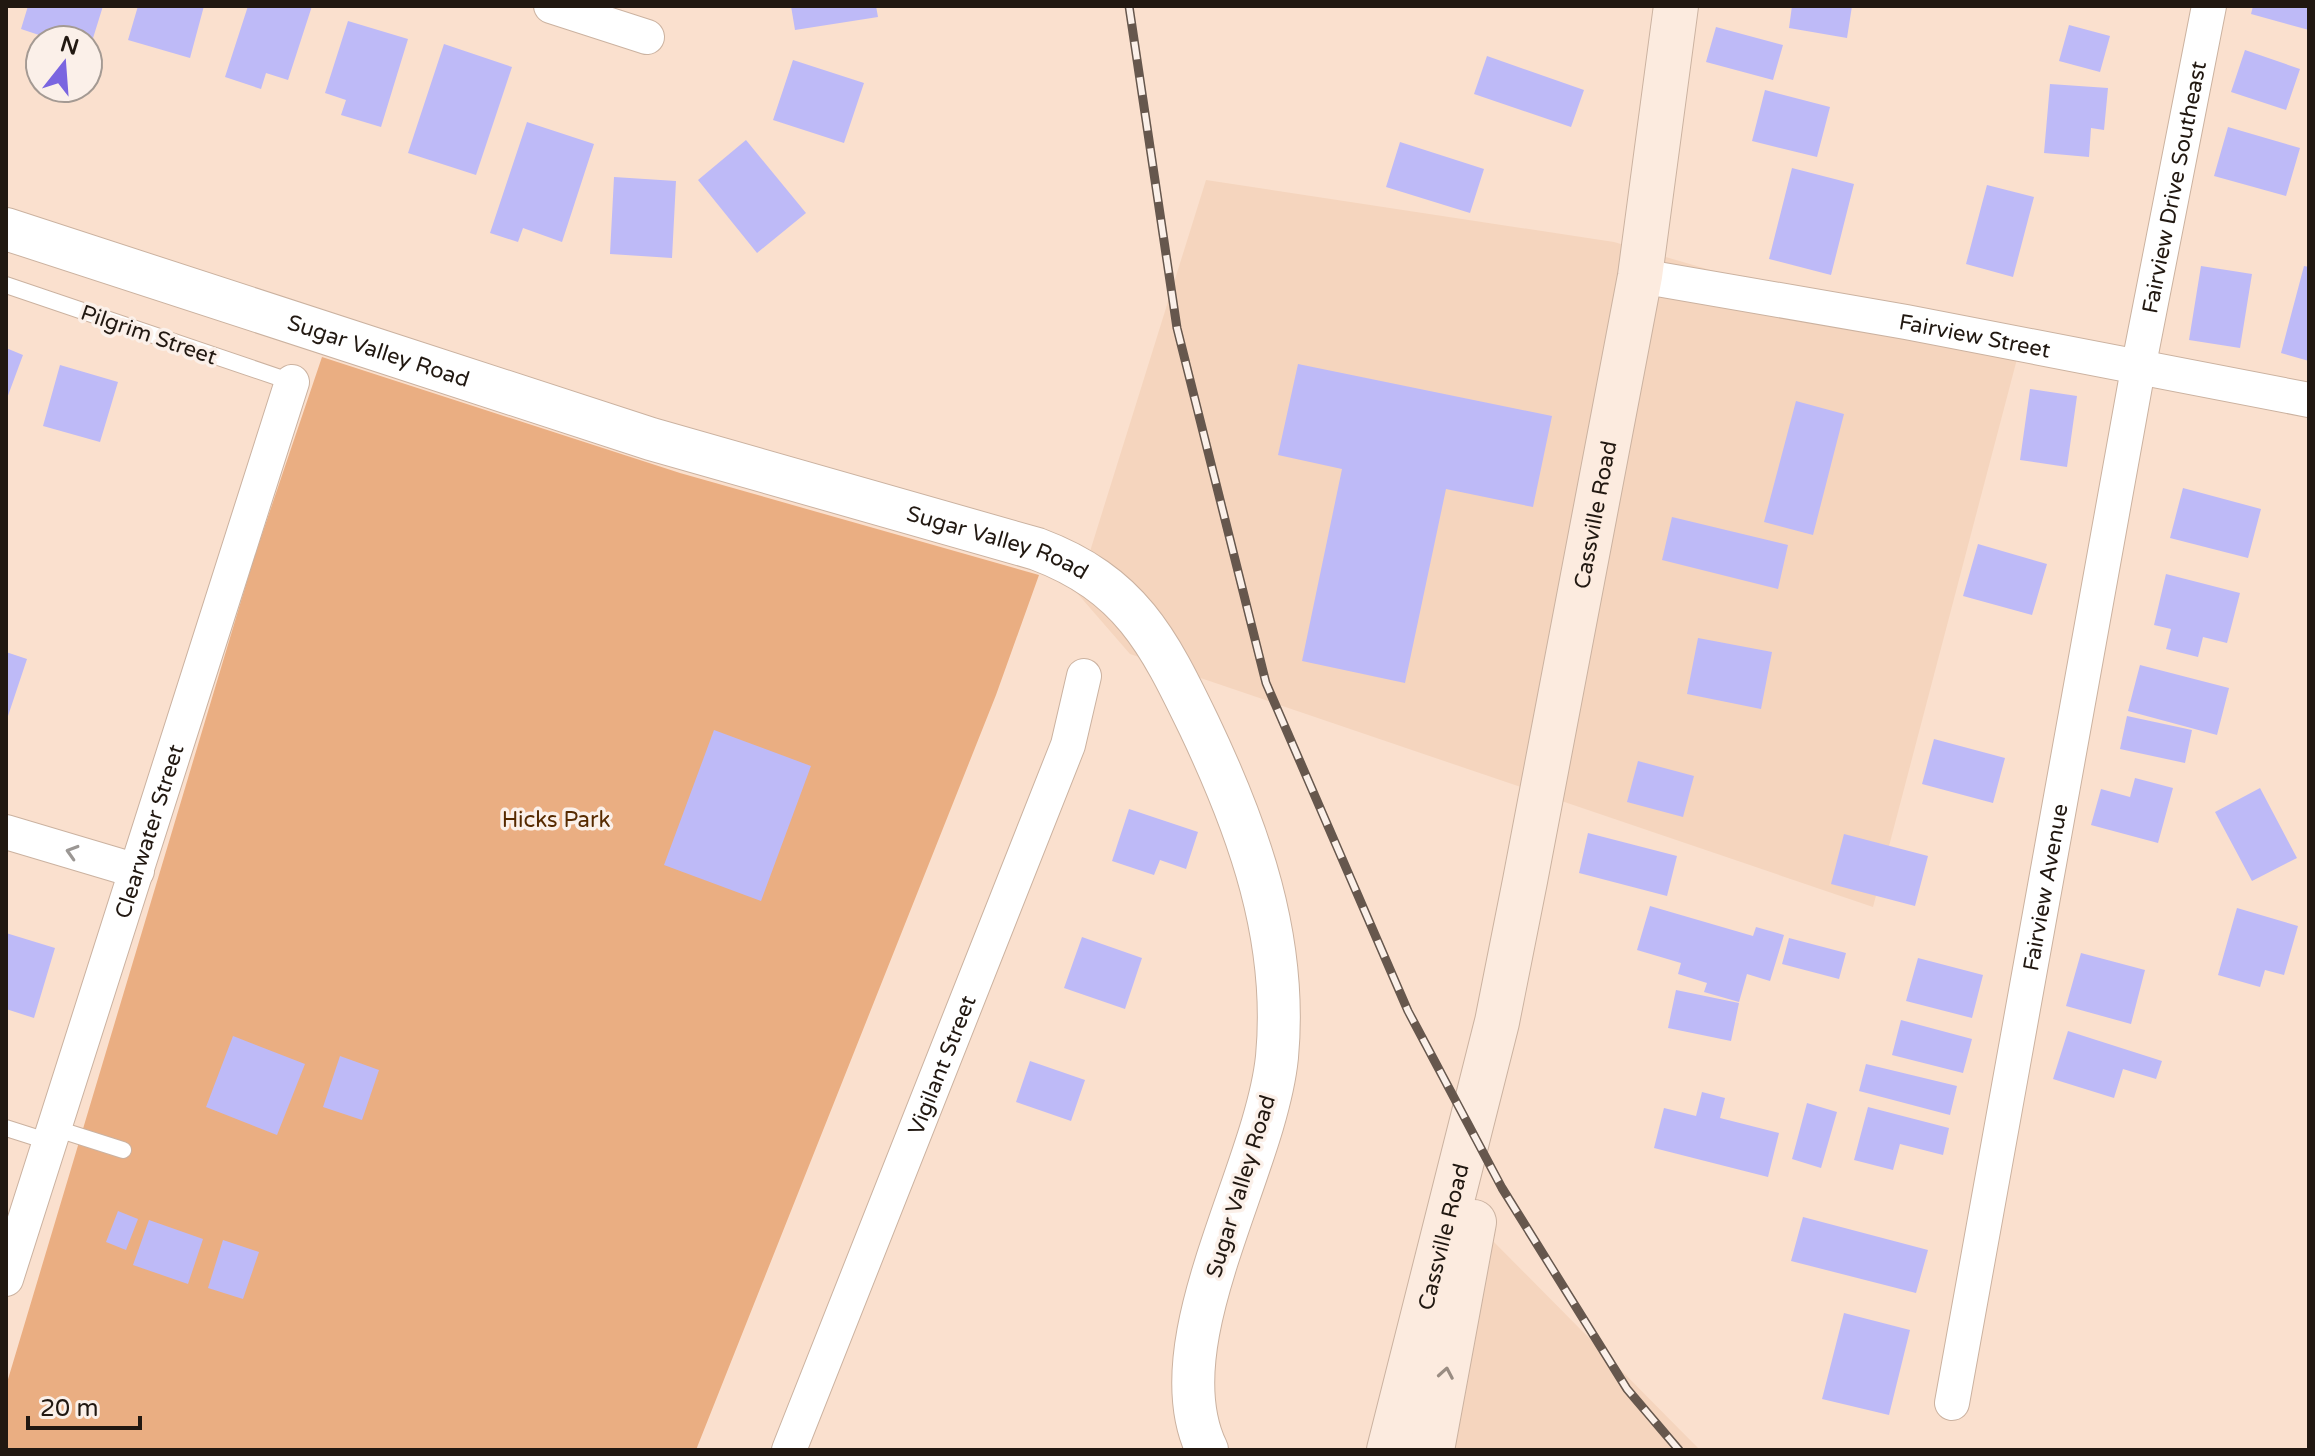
<svg xmlns="http://www.w3.org/2000/svg" width="2315" height="1456" font-family="'Varela Round',sans-serif">
<rect width="100%" height="100%" fill="#fae0ce"/>
<!-- built -->
<path fill="#f5d5be" d="M1206 180 1614 242 2017 359 1873 907 1130 654 1077 593Z
M1489 1237 1700 1450H1446Z"/>
<!-- green -->
<path fill="#eaae82" d="M322 357 680 473 1039 575 996 695 696 1450H6V1386L253 561Z"/>
<!-- building -->
<path fill="#bebaf7" d="M28 6H103L89 51 88 40H54L21 29Z
M138 6H204L190 58 128 40Z
M248 6H312L288 80 266 73 261 89 225 77Z
M791 6H876L878 17 795 30Z
M1792 6H1852L1847 38 1789 28Z
M2253 6H2309V30L2251 14Z
M348 21 408 39 381 127 341 115 346 100 325 93Z
M2069 25 2110 36 2100 72 2059 61Z
M1716 27 1783 45 1773 80 1706 62Z
M444 44 512 67 476 175 408 153Z
M2245 50 2300 69 2286 110 2231 92Z
M1487 56 1584 90 1571 127 1474 94Z
M793 60 864 83 844 143 773 120Z
M2050 84 2108 88 2104 130 2091 128 2089 157 2044 153Z
M1765 90 1830 107 1817 157 1752 141Z
M527 122 594 144 562 242 523 228 518 242 490 233Z
M2228 127 2300 148 2286 196 2214 176Z
M746 140 806 213 757 253 698 180Z
M1400 142 1484 169 1470 213 1386 187Z
M1792 168 1854 184 1831 275 1769 259Z
M614 177 676 181 672 258 610 254Z
M1987 185 2034 197 2013 277 1966 264Z
M2201 266 2252 274 2240 348 2189 340Z
M2304 266 2309 267V361L2281 353Z
M6 348 23 355 6 401Z
M1298 364 1552 416 1533 507 1446 489 1405 683 1302 661 1342 469 1278 455Z
M60 365 118 382 100 442 43 426Z
M2030 389 2077 396 2067 467 2020 460Z
M1796 401 1844 414 1813 535 1764 522Z
M2183 488 2261 509 2248 558 2170 538Z
M1672 517 1788 545 1778 589 1662 560Z
M1978 544 2047 564 2032 615 1963 596Z
M2166 574 2240 593 2227 643 2203 637 2198 657 2166 649 2171 629 2154 625Z
M1698 638 1772 652 1761 709 1687 694Z
M6 652 27 659 7 719H6Z
M2140 665 2229 688 2217 735 2128 711Z
M2127 716 2192 730 2185 763 2120 749Z
M714 730 811 766 761 901 664 865Z
M1934 739 2005 758 1993 803 1922 784Z
M1638 761 1694 776 1683 817 1627 802Z
M2135 778 2173 788 2158 843 2091 825 2101 789 2130 797Z
M2260 788 2297 858 2252 881 2215 812Z
M1129 809 1198 832 1186 869 1160 860 1154 875 1112 861Z
M1588 833 1677 856 1667 896 1579 873Z
M1844 834 1928 856 1915 906 1831 884Z
M1650 906 1753 936 1756 927 1784 935 1770 981 1747 974 1739 1002 1704 992 1707 983 1678 974 1681 963 1637 950Z
M2237 908 2298 926 2284 975 2265 970 2260 987 2218 975Z
M6 933 55 948 34 1018 6 1009Z
M1082 937 1142 958 1125 1009 1064 988Z
M1789 938 1846 953 1839 979 1782 964Z
M2081 953 2145 970 2131 1024 2066 1006Z
M1918 958 1983 975 1972 1018 1906 1001Z
M1676 990 1739 1003 1731 1041 1668 1028Z
M1901 1020 1972 1039 1963 1073 1892 1055Z
M2068 1031 2162 1061 2156 1079 2123 1069 2114 1098 2053 1079Z
M233 1036 305 1064 277 1135 206 1107Z
M340 1056 379 1070 362 1120 323 1107Z
M1030 1061 1085 1080 1071 1121 1016 1102Z
M1866 1064 1957 1086 1950 1115 1859 1091Z
M1702 1092 1725 1098 1720 1118 1779 1133 1768 1177 1654 1148 1664 1108 1696 1116Z
M1807 1103 1837 1112 1821 1168 1792 1159Z
M1868 1107 1949 1128 1943 1155 1900 1144 1893 1170 1854 1160Z
M118 1211 138 1219 126 1250 106 1242Z
M1803 1217 1928 1250 1916 1293 1791 1261Z
M149 1220 203 1239 188 1284 133 1265Z
M223 1240 259 1252 243 1299 208 1288Z
M1844 1313 1910 1330 1889 1415 1822 1399Z"/>
<g fill="none" stroke-linecap="round" stroke-linejoin="round">
<!-- service casing -->
<g stroke="#cbb2a0" stroke-width="18">
<path id="service" d="M6 285 292 382
M6 1128 50 1142
M54 1128 123 1150"/>
</g>
<!-- minor casing -->
<g stroke="#cbb2a0" stroke-width="36">
<g id="minor">
<path d="M551 6 647 37"/>
<path id="s1" d="M1640 276 1906 322 2309 400"/>
<path d="M6 832 137 871"/>
<path id="s2" d="M6 1279 292 382"/>
<path id="s3" d="M1952 1403 2138 369 2209 6"/>
<path id="s4" d="M789 1450 1068 745 1084 676"/>
</g>
</g>
<!-- tertiary casing -->
<g stroke="#cbb2a0" stroke-width="44">
<g id="tertiary">
<path id="s5" d="M6 229 651 439 1037 549C1130 584 1158 640 1199 725 1249 830 1288 939 1277 1057 1265 1173 1155 1343 1207 1450"/>
</g>
</g>
<!-- secondary casing -->
<g stroke="#cbb2a0" stroke-width="46">
<g id="secondary">
<path id="s6" d="M1389 1450 1497 1022 1525 881 1640 276 1676 6"/>
<path d="M1432 1450 1474 1222"/>
</g>
</g>
<!-- service -->
<use href="#service" stroke="#fff" stroke-width="16"/>
<!-- minor -->
<use href="#minor" stroke="#fff" stroke-width="34"/>
<!-- tertiary -->
<use href="#tertiary" stroke="#fff" stroke-width="42"/>
<!-- secondary -->
<use href="#secondary" stroke="#fcebdf" stroke-width="44"/>
<!-- rail casing -->
<g stroke="#66574d" stroke-width="9">
<path id="rail" d="M1129 6 1177 328 1266 683 1408 1011 1502 1188 1627 1389 1679 1450"/>
</g>
<!-- rail -->
<use href="#rail" stroke="#fbf0e9" stroke-width="6" stroke-dasharray="18" stroke-linecap="butt"/>
</g>
<!-- one-way arrows -->
<defs><path id="oneway-chevron" d="M-2-3.5L2.5 0L-2 3.5" fill="none" stroke-width="1.6" stroke-linecap="round" stroke-linejoin="round" transform="scale(2)"/></defs>
<use stroke="#9b9794" href="#oneway-chevron" transform="translate(72 852) rotate(-163)"/>
<use stroke="#998c82" href="#oneway-chevron" transform="translate(1446 1373) rotate(-80)"/>
<g text-anchor="middle" stroke-width="7" stroke-linejoin="round" paint-order="stroke">
<!-- street labels -->
<g font-size="22" fill="#211811" stroke="#fbf0e9">
<text dy="8" stroke="none"><textPath href="#s3" startOffset="1236">Fairview Drive Southeast</textPath></text>
<text transform="translate(149 334) rotate(19)" y="8">Pilgrim Street</text>
<text dy="8" stroke="none"><textPath href="#s1" startOffset="340">Fairview Street</textPath></text>
<text dy="8" stroke="none"><textPath href="#s5" startOffset="392">Sugar Valley Road</textPath></text>
<text dy="8" stroke="none"><textPath href="#s6" startOffset="958">Cassville Road</textPath></text>
<text dy="8" stroke="none"><textPath href="#s5" startOffset="1040">Sugar Valley Road</textPath></text>
<text dy="8" stroke="none"><textPath href="#s2" startOffset="470">Clearwater Street</textPath></text>
<text dy="8" stroke="none"><textPath href="#s3" startOffset="524">Fairview Avenue</textPath></text>
<text dy="8" stroke="none"><textPath href="#s4" startOffset="414">Vigilant Street</textPath></text>
<text transform="translate(1240 1186) rotate(-73)" y="8">Sugar Valley Road</text>
<text dy="8" stroke="none"><textPath href="#s6" startOffset="220">Cassville Road</textPath></text>
</g>
<!-- park labels -->
<g font-size="22" fill="#562a00" stroke="#fbf0e9">
<text x="556" y="827">Hicks Park</text>
</g>
</g>
<!-- border -->
<rect width="2315" height="1456" fill="none" stroke="#211811" stroke-width="16"/>
<!-- north arrow -->
<g transform="translate(64 64) rotate(17)"><circle r="38" fill="#fbf0e9" stroke="#a49a93" stroke-width="2"/>
<path d="M0-6L14 30L0 20L-14 30Z" fill="#7a65e0"/>
<text y="-12" font-size="22" font-weight="bold" text-anchor="middle" fill="#211811">N</text>
</g>
<!-- scale -->
<path d="M28 1416v12h112v-12" fill="none" stroke="#211811" stroke-width="4"/>
<text x="40" y="1416" font-size="24" fill="#211811" stroke="#fbf0e9" stroke-width="6" paint-order="stroke">20 m</text>
</svg>
